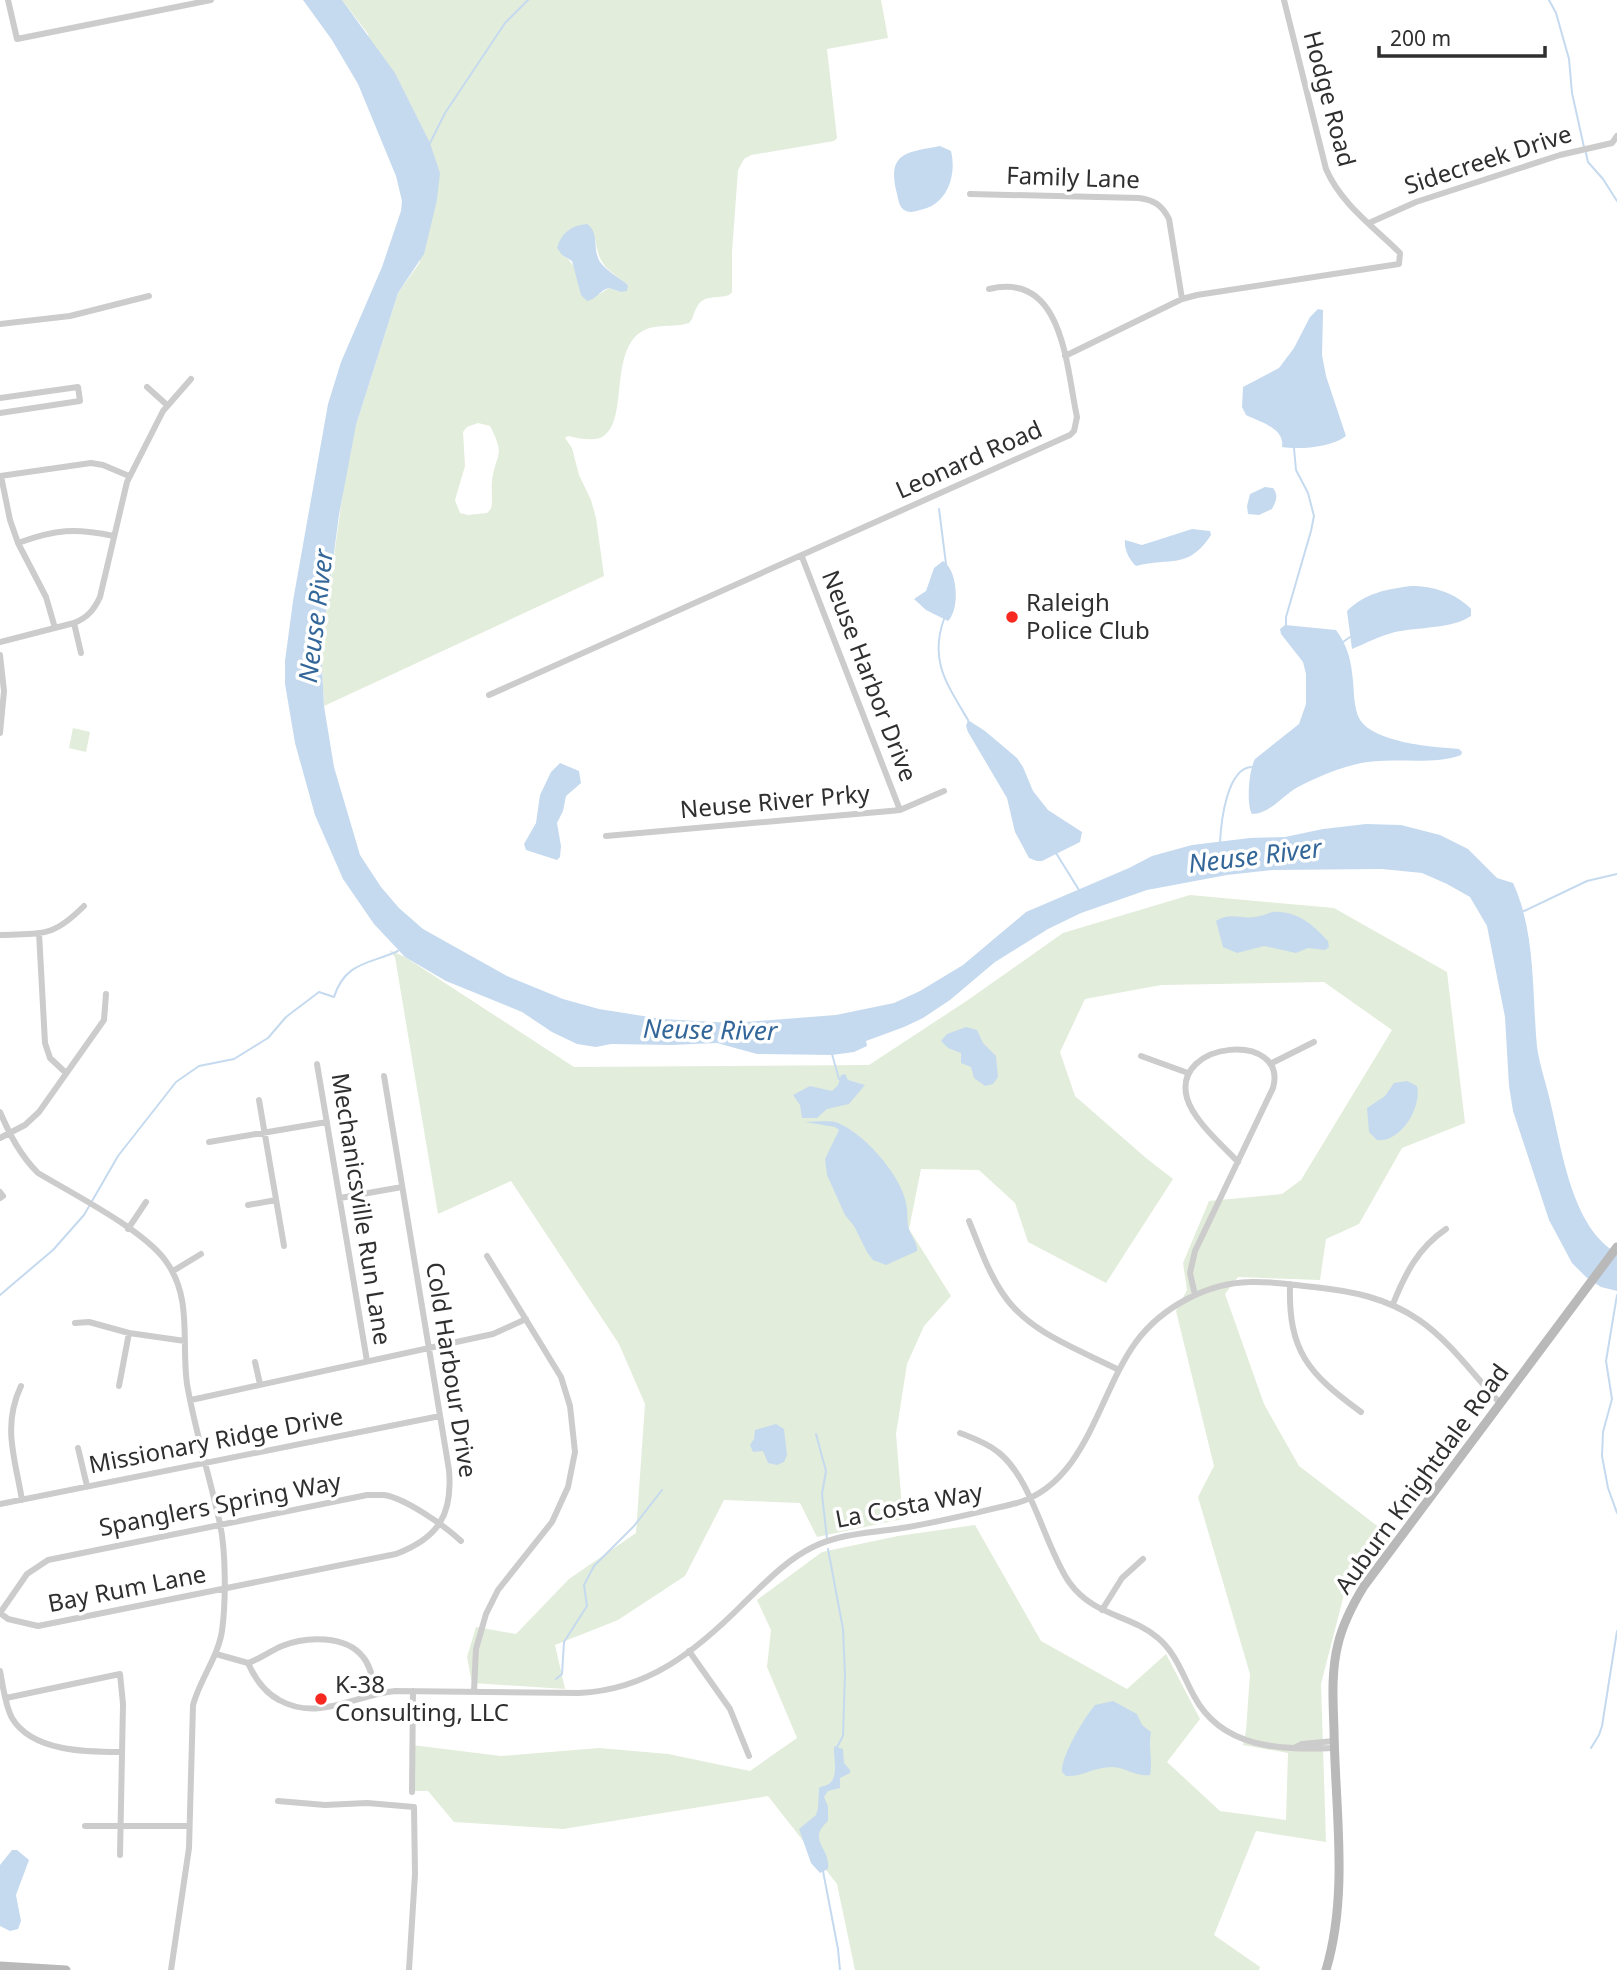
<svg xmlns="http://www.w3.org/2000/svg" width="1617" height="1970" font-family="'Noto Sans',sans-serif">
<rect width="100%" height="100%" fill="#fff"/>
<!-- green -->
<path fill="#e3eddb" fill-rule="evenodd" d="M342 0H881L888 38 827 49 837 138 834 141 751 155 744 159 738 170 732 252V292L729 295C718 299 703 294 697 307 693 313 694 318 689 323 674 328 654 323 641 332 608 353 630 426 600 438 590 441 577 438 568 436L565 438 572 448 579 475 591 500 596 518 604 576 324 706 321 650 347 462 356 425 398 293 420 262 368 34ZM595 238C599 266 606 268 628 285L621 292 609 288 598 295H581C578 279 577 263 562 255ZM478 423 490 426C506 457 496 452 492 481 491 490 493 500 491 509L487 513 468 515 460 513 455 500 465 466 463 432 467 427Z
M73 728 90 732 86 752 69 748Z
M1190 895 1334 908 1447 972 1465 1123 1402 1148 1359 1224 1326 1239 1320 1280 1238 1277 1225 1294 1264 1404 1299 1466 1393 1538 1349 1575 1321 1684 1326 1842 1256 1831 1214 1935 1260 1967 1259 1970H855L837 1884 768 1796 563 1829 454 1822 428 1791H415L412 1745 501 1756 599 1748 668 1754 750 1771 797 1738 767 1667 771 1630 757 1600 822 1552 898 1536 975 1525 1041 1641 1127 1689 1166 1654 1200 1719 1167 1762 1220 1811 1286 1820 1288 1753 1243 1745 1246 1731 1250 1674 1198 1497 1214 1466 1176 1311 1187 1290 1183 1263 1209 1201 1282 1194 1301 1180 1392 1030 1324 982 1161 985 1085 999 1060 1052 1075 1096 1146 1158 1173 1179 1106 1283 1028 1242 1015 1203 979 1170 921 1169 909 1229 951 1296 924 1326 907 1364 896 1434 903 1519 817 1537 800 1503 724 1500 685 1576 618 1620 555 1645 565 1689 472 1683 467 1657 476 1627 516 1634 569 1579 636 1533 645 1404 619 1344 511 1181 438 1214 395 957 389 950 405 957 574 1067 869 1065 968 1000 1063 933Z"/>
<!-- water -->
<path fill="#c5daef" d="M303 0H342L395 73 430 143 440 173 437 200 424 254 398 293 356 425 339 515 321 650 324 706 334 767 360 855 381 887 399 908 423 929 507 976 563 999 599 1009 662 1019 732 1023 836 1015 894 1003 920 991 963 965 1026 912 1129 868 1152 856 1192 845 1250 838 1285 837 1323 829 1366 824 1401 825 1440 835 1468 849 1497 878 1513 883C1536 932 1532 995 1537 1047 1540 1067 1547 1086 1551 1105 1562 1150 1572 1228 1617 1253V1291L1601 1287 1587 1278 1572 1263 1549 1220 1513 1111 1509 1086 1505 1017 1487 926 1470 897 1447 884 1422 873 1382 869 1273 870 1227 875 1147 890 1081 913 1048 929 995 962 950 1000 923 1018 904 1027 866 1041 867 1046 854 1052 832 1055 757 1054 717 1043 671 1045 611 1044 596 1047 577 1044 552 1032 522 1012 446 981 405 957 374 924 343 879 315 815 295 743 285 684V661L293 601 328 404 341 362 382 267 401 211 402 201 396 176 358 84 332 40Z
M940 146 951 151C957 176 947 205 920 210 914 212 909 213 904 210 898 206 898 196 896 190 887 151 910 152 940 146Z
M587 224C600 233 592 249 600 262 606 270 619 278 628 285L627 291 621 292 609 288C600 290 597 299 587 301L581 295 572 261 562 255 557 248C561 233 572 225 587 224Z
M1318 309 1323 310V313L1322 355 1326 376 1346 436C1332 447 1300 450 1282 447 1285 428 1260 422 1246 415L1242 407 1243 387 1279 368 1294 348 1310 317Z
M1265 487 1273 488C1279 496 1276 501 1272 509L1259 515 1248 514 1247 506 1250 494Z
M1192 529 1210 531 1211 535C1188 570 1171 557 1136 566 1129 560 1124 549 1125 540L1142 545Z
M943 561C958 570 960 609 948 621L926 610 914 599 926 591 934 568Z
M1411 586C1433 586 1456 593 1471 609V616C1452 629 1418 627 1395 632 1380 636 1366 643 1352 649L1347 611C1365 593 1387 589 1411 586Z
M1285 625 1336 630C1348 646 1351 661 1353 681 1354 692 1354 708 1359 718 1372 743 1434 747 1459 749L1462 752 1461 755C1430 767 1387 755 1353 765 1334 770 1315 778 1298 787 1283 795 1270 814 1252 814 1246 804 1249 769 1255 759L1299 724 1306 704V674L1303 662 1281 634 1280 629Z
M968 720 985 731 1017 758 1023 767 1033 791 1048 810 1082 832 1080 842 1042 861H1037L1029 858 1015 832 1007 798 968 732 966 726Z
M560 763 579 771 581 783 566 796 563 811 557 823 561 846 560 857 557 860 526 850 524 844 536 823 540 795 551 772Z
M1272 912C1297 910 1313 925 1328 941L1329 947 1325 950 1308 948 1296 953 1264 946 1237 953 1223 947 1216 921C1229 912 1241 919 1255 917 1261 916 1267 914 1272 912Z
M966 1027 977 1030 983 1043 996 1056 998 1077 993 1084 985 1086 974 1078 971 1067 961 1063V1053L948 1048 941 1041 947 1034Z
M845 1074 848 1080 865 1085 849 1104 827 1109 817 1118H802L800 1105 793 1095 810 1086 832 1091 838 1085 841 1075Z
M1407 1081 1417 1086C1422 1107 1401 1143 1377 1140L1369 1132 1367 1108 1385 1096 1394 1083Z
M805 1122C815 1122 829 1120 838 1123 863 1133 898 1172 905 1199 908 1208 907 1217 908 1226 910 1235 918 1243 917 1251L886 1265 873 1260 867 1252 854 1226 845 1215 827 1175 825 1159 839 1130 835 1127Z
M776 1424 784 1429 787 1455 784 1462 777 1465 768 1463 763 1451 753 1452 750 1445 754 1439 755 1430Z
M1113 1701 1137 1714 1142 1725 1151 1732C1148 1747 1153 1760 1150 1775 1136 1777 1125 1767 1111 1767 1095 1767 1082 1777 1066 1776L1062 1772C1061 1756 1084 1718 1095 1705Z
M834 1746 843 1749 844 1763 850 1770V1773L840 1778V1788L828 1791 824 1797 828 1806V1821C806 1841 831 1847 828 1869L820 1873 811 1863 799 1829 816 1815 818 1808 819 1788C822 1786 827 1786 830 1783 839 1775 833 1757 834 1746Z
M12 1850H17L29 1860 16 1895 21 1921 18 1929 10 1931 0 1926V1865Z"/>
<g fill="none" stroke-linecap="round" stroke-linejoin="round">
<!-- stream -->
<path stroke="#c5daef" stroke-width="2" d="M1549 0 1556 13 1569 59 1572 93 1584 147
M428 143H430L445 113 505 23 528 0
M1586 153 1588 162 1603 179 1617 201
M939 509 946 564
M944 619C929 661 947 684 968 720
M1286 625V617L1311 531 1314 516 1308 493 1296 470 1294 448
M1343 642 1350 637
M1220 843C1221 821 1227 769 1251 767
M1056 853 1079 890
M1524 911 1587 881 1617 874
M832 1054 839 1079
M0 1295 53 1250 84 1215 118 1156 176 1082 199 1066 234 1059 268 1038 286 1017 319 992 334 997C345 962 369 964 398 951
M1617 1295 1606 1361 1612 1399 1603 1432 1602 1456 1608 1488 1617 1513
M816 1434 826 1471 822 1494 827 1539
M828 1549 843 1629 845 1675 843 1736 837 1747
M556 1679 562 1674 564 1642 587 1606 584 1585 594 1566 634 1526 662 1490
M1591 1748 1599 1735 1602 1726 1617 1631
M823 1871 838 1949 840 1970"/>
<!-- street -->
<path stroke="#ccc" stroke-width="6" d="M8 0 17 39 211 0
M970 194 1139 198C1154 200 1162 205 1169 219L1182 299
M1369 223 1416 202 1560 155 1612 143 1617 136
M0 324 70 316 149 296
M1065 356 1182 299 1197 295 1399 264 1400 253C1374 227 1341 204 1326 169L1284 0
M147 387 167 405
M0 398 78 387 80 401 0 413
M0 476 91 463 103 465 129 476
M1 476 10 520 18 543 46 597 55 628
M18 543C56 529 75 528 114 536
M802 557 900 810
M74 623 81 653
M0 642 74 623C87 618 94 610 100 597L127 482 163 411 191 379
M0 655 4 691 0 733
M489 695 1070 435 1074 431 1077 417C1066 367 1064 271 989 289
M606 836 890 811 900 810 944 791
M39 933 45 1043 50 1058 66 1073
M0 935C43 933 52 938 84 906
M1141 1056 1188 1073
M1272 1063 1314 1042
M317 1064 367 1361
M259 1100 284 1246
M0 1112C10 1135 20 1155 38 1173 73 1194 142 1229 165 1260 193 1297 181 1341 187 1384 195 1431 210 1477 220 1524 226 1552 226 1602 222 1631 218 1657 200 1679 193 1705L189 1848 171 1970
M0 1138 25 1125 39 1112 104 1020 106 994
M209 1142 327 1122
M0 1192 3 1196 0 1198
M340 1198 402 1187
M248 1205 276 1200
M969 1221C979 1245 988 1272 1003 1294 1029 1333 1078 1349 1119 1370
M128 1229 146 1202
M173 1271 201 1254
M1290 1284C1288 1352 1309 1374 1361 1412
M1195 1295 1190 1273 1195 1251 1273 1088C1289 1031 1171 1040 1187 1098 1193 1120 1222 1145 1238 1162
M1393 1304C1405 1274 1418 1248 1446 1229
M75 1323 89 1322 129 1333 185 1341
M255 1362 260 1384
M21 1386C2 1426 15 1458 22 1500
M119 1386 129 1333
M191 1400 493 1334 526 1319
M960 1433C973 1438 987 1443 998 1452 1032 1478 1044 1545 1069 1582 1094 1617 1130 1614 1158 1638 1176 1653 1183 1676 1194 1696 1222 1749 1281 1750 1334 1748
M78 1448 87 1486
M0 1504 440 1416
M1102 1610 1122 1578 1143 1559
M0 1613 8 1619 38 1626 396 1554C438 1538 453 1515 449 1470L384 1076
M0 1613 27 1574 48 1560 367 1495C372 1495 379 1495 384 1495 405 1498 445 1526 461 1541
M689 1651 730 1709 749 1756
M216 1654 248 1663C260 1659 270 1651 282 1646 306 1636 346 1635 363 1657 371 1666 373 1681 376 1692
M248 1663C255 1679 264 1692 279 1700 318 1722 355 1695 395 1691L579 1693C648 1690 696 1651 743 1604 765 1583 786 1560 813 1547 841 1533 872 1533 902 1528 940 1522 979 1512 1017 1503 1087 1482 1098 1394 1136 1342 1162 1307 1207 1283 1250 1282 1272 1281 1293 1285 1314 1287 1352 1291 1387 1298 1419 1320 1451 1342 1474 1376 1500 1403
M0 1671C3 1686 5 1705 12 1718 32 1752 88 1752 121 1752
M474 1691 476 1649 486 1614 498 1590 552 1522 568 1487 575 1452 570 1406 561 1377 487 1256
M6 1698 120 1674 123 1704 120 1855
M1296 1747 1302 1744 1334 1741
M412 1792 413 1691
M278 1801 325 1805 367 1803 414 1807 415 1874 409 1970
M85 1826H189"/>
<!-- secondary -->
<path stroke="#b9b9b9" stroke-width="9" d="M0 1966 66 1970
M1326 1970C1349 1893 1335 1809 1334 1730 1333 1701 1331 1672 1338 1644 1343 1623 1353 1604 1364 1586L1617 1247"/>
</g>
<!-- markers -->
<g fill="#f62820" stroke="#fff" stroke-width="2.5">
<circle cx="1012" cy="617" r="7"/>
<circle cx="321" cy="1699" r="7"/>
</g>
<g text-anchor="middle" stroke-width="7" stroke-linejoin="round" paint-order="stroke">
<!-- street labels -->
<g font-size="24" fill="#2f2f2f" stroke="#fff">
<text transform="translate(1329 99) rotate(75)" y="8">Hodge Road</text>
<text transform="translate(1488 160) rotate(-18)" y="8">Sidecreek Drive</text>
<text transform="translate(1073 178) rotate(2)" y="8">Family Lane</text>
<text transform="translate(969 460) rotate(-24)" y="8">Leonard Road</text>
<text transform="translate(869 676) rotate(69)" y="8">Neuse Harbor Drive</text>
<text transform="translate(775 802) rotate(-5)" y="8">Neuse River Prky</text>
<text transform="translate(361 1209) rotate(81)" y="8">Mechanicsville Run Lane</text>
<text transform="translate(451 1370) rotate(81)" y="8">Cold Harbour Drive</text>
<text transform="translate(216 1441) rotate(-11)" y="8">Missionary Ridge Drive</text>
<text transform="translate(1422 1479) rotate(-54)" y="8">Auburn Knightdale Road</text>
<text transform="translate(220 1505) rotate(-11)" y="8">Spanglers Spring Way</text>
<text transform="translate(909 1506) rotate(-11)" y="8">La Costa Way</text>
<text transform="translate(127 1589) rotate(-11)" y="8">Bay Rum Lane</text>
</g>
<!-- poi labels -->
<g font-size="24" fill="#2f2f2f" stroke="#fff" text-anchor="start">
<text x="1026" y="611">Raleigh<tspan x="1026" dy="28">Police Club</tspan></text>
<text x="335" y="1693">K-38<tspan x="335" dy="28">Consulting, LLC</tspan></text>
</g>
<!-- water labels -->
<g font-size="26" font-style="italic" fill="#346799" stroke="#fff">
<text transform="translate(316 616) rotate(-83)" y="9">Neuse River</text>
<text transform="translate(1255 856) rotate(-7)" y="9">Neuse River</text>
<text transform="translate(710 1030) rotate(1)" y="9">Neuse River</text>
</g>
</g>
<!-- scale -->
<path d="M1379 46v10h166v-10" fill="none" stroke="#2f2f2f" stroke-width="3.5"/>
<text x="1390" y="46" font-size="21" fill="#2f2f2f" stroke="#ffffff" stroke-width="5" paint-order="stroke">200 m</text>
</svg>
